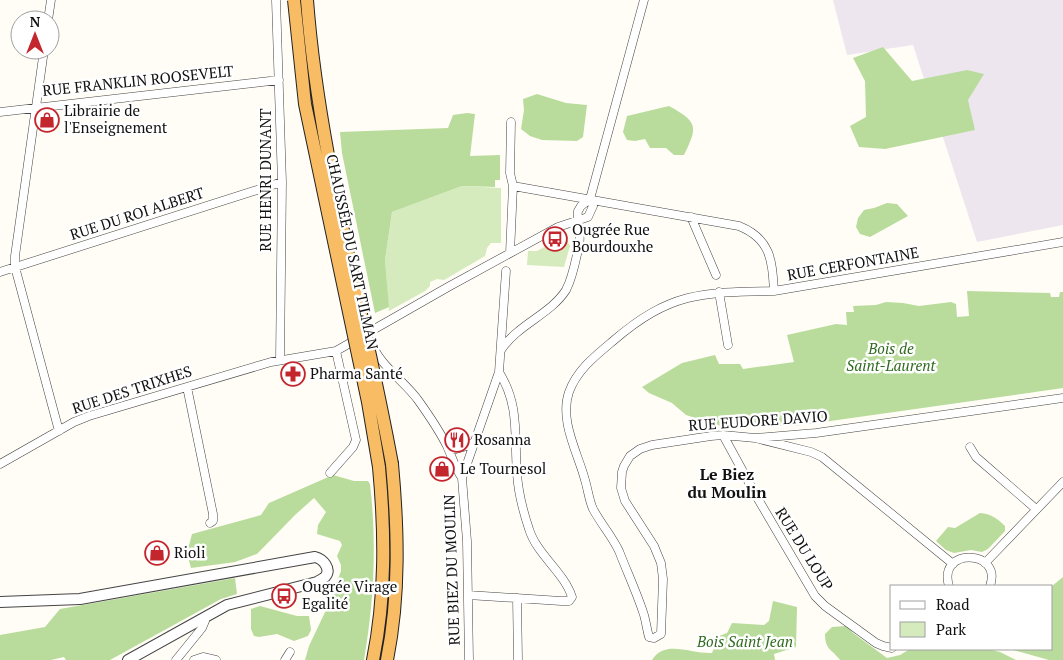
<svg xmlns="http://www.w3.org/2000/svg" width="1063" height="660" font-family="'PT Serif',serif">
<rect width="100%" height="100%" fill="#fffdf5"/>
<!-- industrial -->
<path fill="#eee6ef" d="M833 0H1063V225L977 242 913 45 847 55Z"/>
<!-- green -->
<path fill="#d5ebbd" d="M462 186 501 188V243H491L487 248 485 256 444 280 437 279 430 282V286L425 291 389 311 385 260 392 212Z
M562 237 567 240 570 246 564 267 527 265 528 251H537Z"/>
<!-- forest -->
<path fill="#b9dc9c" d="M883 47 912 81 967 70 984 74 968 100 975 130 885 149 859 147 850 126 866 117 865 81 853 58Z
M537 94 566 103 587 105 583 137 577 141 542 140 530 136 521 129 524 110 523 99Z
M669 106C698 122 698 126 684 155H674L666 148H650L645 139 635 141 627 140 623 132 627 116Z
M467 113 475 114 470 156 500 155V180H495V187L462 186 392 212 385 260 389 307 375 313 342 153 340 132 448 128 453 115Z
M887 203 897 204 908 216 870 237 860 234 856 227 858 218 864 210 874 208Z
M967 291 1050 293 1051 297H1059L1060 292H1063V388L795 426H721L686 415 672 403 649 393 642 387 682 363 715 355 719 364H740L743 369 794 362 787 335 836 324 847 325 846 312H854L853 306 876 305 886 302 903 303 919 306 951 302 956 304 957 317 969 316Z
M333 475 354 481H368L370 484C377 543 374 602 364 660H305L309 646 327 608 341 571V565L337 556 342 545 340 541 317 534 318 525 326 512 314 498 295 515 257 554 235 562 191 568 187 553 192 534 261 515 269 503Z
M980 513C991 514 997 518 1005 526V531L988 549 982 552 971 550 954 553 946 550 936 541 948 527 955 528Z
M1063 577V660H1049L1010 649H1052V586Z
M235 578 237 594 221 599 110 660H66L64 657 51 660H0V635L45 627 60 609Z
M773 601 797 607 796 647 774 654 775 660H652C665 639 691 654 712 653L719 636 727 633 732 623 764 625 769 621Z
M260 606 297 616H309L311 630 308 636 294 641 277 634 259 637 254 636 251 629V609Z
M847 626 853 633 887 658 900 655 910 649H988L1000 652 1016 660H840C832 649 825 650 825 634L832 627Z"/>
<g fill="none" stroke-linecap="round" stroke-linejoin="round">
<!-- minor casing -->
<g stroke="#444" stroke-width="9">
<path id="minor" d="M276 0 282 182 280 360
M48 20 51 0
M44 50 15 256V267L59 431
M0 112 279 80
M513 186 739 226C771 239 772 260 774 291L1063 242
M590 199 644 0
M691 217 716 275
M510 253 513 186 510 173 511 122
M0 272 282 182
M774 291C702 292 670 292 613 341 595 356 577 370 569 392 559 421 578 453 585 480 588 490 589 500 593 509 601 524 612 536 619 551 627 572 637 593 644 615 646 622 647 630 649 637L654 638 661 634 663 579 661 563 654 546 625 501 621 488 622 472 624 466 630 456 640 449 652 445 711 436 723 435 755 438 816 433 1063 398
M719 292 728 345
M373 346C381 366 405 382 418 400 428 414 439 430 447 446 452 457 455 468 462 478L467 541 469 660
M501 350C517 325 551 314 566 290 573 277 576 259 579 245 582 233 576 222 578 211L581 206 590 199
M187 387 213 514V521L210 523
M723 435 758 499 815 596 825 606 876 643 883 646 892 648
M759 439 811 452 822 457 953 564
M970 447 976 457 1036 509
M449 451 467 446 476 441
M0 464 74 422 89 416 271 362 336 351 448 287 558 227 588 217 593 206 590 199
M330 473 353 447 356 440 336 351
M462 478 499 372 506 271
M985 563 1063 482
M949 586C937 547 1003 549 990 586
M468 595 561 601H569L572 597C564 572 537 555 529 529 523 511 518 492 517 473 514 435 520 406 499 372
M517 598 518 660
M176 660 202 628 205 621 204 618
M194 660 203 657 216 660
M285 660 290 652"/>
</g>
<!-- tertiary casing -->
<g stroke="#444" stroke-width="12">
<path id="tertiary" d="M0 602 80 599 315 557C323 559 332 569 325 577 323 579 320 580 317 582L227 605 128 660"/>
</g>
<!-- trunk casing -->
<g stroke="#222" stroke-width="14">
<path id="trunk" d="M373 660C386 596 385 532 379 467
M387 660C400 595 398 529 392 464"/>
</g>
<!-- minor -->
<use href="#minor" stroke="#fff" stroke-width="8"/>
<!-- tertiary -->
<use href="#tertiary" stroke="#fff" stroke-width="10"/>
<!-- trunk -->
<use href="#trunk" stroke="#f7bc64" stroke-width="12"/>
<!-- trunk-bridge casing -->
<g stroke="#222" stroke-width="14" stroke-linecap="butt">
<path id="trunk-bridge" d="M294 0 305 104 368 402 379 467
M307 0C319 157 364 310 392 464"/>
</g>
<!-- trunk-bridge -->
<use href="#trunk-bridge" stroke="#f7bc64" stroke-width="12"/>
</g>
<!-- icons -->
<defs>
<g id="shop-ring" transform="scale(1.25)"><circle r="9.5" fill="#fff" stroke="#c4262e" stroke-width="1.5"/><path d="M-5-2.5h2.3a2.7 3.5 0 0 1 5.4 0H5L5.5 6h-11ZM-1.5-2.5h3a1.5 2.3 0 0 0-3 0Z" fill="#c4262e"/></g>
<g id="bus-ring" transform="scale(1.25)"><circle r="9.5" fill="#fff" stroke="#c4262e" stroke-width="1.5"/><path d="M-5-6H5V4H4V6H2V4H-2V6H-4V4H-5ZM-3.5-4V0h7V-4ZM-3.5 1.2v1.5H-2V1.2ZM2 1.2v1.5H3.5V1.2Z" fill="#c4262e"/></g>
<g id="pharmacy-ring" transform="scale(1.25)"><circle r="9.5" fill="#fff" stroke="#c4262e" stroke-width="1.5"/><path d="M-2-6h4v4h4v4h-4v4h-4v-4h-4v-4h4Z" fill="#c4262e"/></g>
<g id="restaurant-ring" transform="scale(1.25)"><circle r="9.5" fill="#fff" stroke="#c4262e" stroke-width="1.5"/><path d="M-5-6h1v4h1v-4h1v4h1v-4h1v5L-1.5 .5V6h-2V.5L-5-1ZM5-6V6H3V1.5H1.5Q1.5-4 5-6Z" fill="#c4262e"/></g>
</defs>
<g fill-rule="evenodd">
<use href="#shop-ring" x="47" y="120"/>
<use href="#bus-ring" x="555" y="239"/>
<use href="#pharmacy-ring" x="293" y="374"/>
<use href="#restaurant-ring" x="457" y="440"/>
<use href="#shop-ring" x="442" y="469"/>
<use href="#shop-ring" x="157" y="553"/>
<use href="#bus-ring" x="284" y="596"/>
</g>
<g text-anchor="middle" stroke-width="5" stroke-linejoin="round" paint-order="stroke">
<!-- street labels -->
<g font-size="15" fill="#111" stroke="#fff">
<text transform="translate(138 81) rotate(-6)" y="5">RUE FRANKLIN ROOSEVELT</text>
<text transform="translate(266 180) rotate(-90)" y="5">RUE HENRI DUNANT</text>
<text transform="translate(137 214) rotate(-18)" y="5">RUE DU ROI ALBERT</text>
<text transform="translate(352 252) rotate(78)" y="5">CHAUSSÉE DU SART TILMAN</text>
<text transform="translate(853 264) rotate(-10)" y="5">RUE CERFONTAINE</text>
<text transform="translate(132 390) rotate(-18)" y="5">RUE DES TRIXHES</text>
<text transform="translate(758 421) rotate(-4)" y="5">RUE EUDORE DAVIO</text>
<text transform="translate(804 549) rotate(58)" y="5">RUE DU LOUP</text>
<text transform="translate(452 570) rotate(-92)" y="5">RUE BIEZ DU MOULIN</text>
</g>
<!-- poi labels -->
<g font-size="15" fill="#111" stroke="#fff" text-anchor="start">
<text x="64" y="116">Librairie de<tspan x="64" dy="17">l'Enseignement</tspan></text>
<text x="572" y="235">Ougrée Rue<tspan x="572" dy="17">Bourdouxhe</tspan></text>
<text x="310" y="379">Pharma Santé</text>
<text x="474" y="445">Rosanna</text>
<text x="460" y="474">Le Tournesol</text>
<text x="174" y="558">Rioli</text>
<text x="302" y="592">Ougrée Virage<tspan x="302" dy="17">Egalité</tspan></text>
</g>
<!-- park labels -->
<g font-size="15" font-style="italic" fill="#2f6b1f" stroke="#fff">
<text x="891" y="354">Bois de<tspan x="891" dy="17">Saint-Laurent</tspan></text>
<text x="745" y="647">Bois Saint Jean</text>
</g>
<!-- neighbourhood labels -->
<g font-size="16" font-weight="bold" fill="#111" stroke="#fff">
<text x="727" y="480">Le Biez<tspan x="727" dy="18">du Moulin</tspan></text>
</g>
</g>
<!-- legend -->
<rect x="890" y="585" width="162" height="65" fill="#ffffff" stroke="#a0a0a0"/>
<rect x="900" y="601" width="25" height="8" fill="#ffffff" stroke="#a0a0a0"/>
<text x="936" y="610" font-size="15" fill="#111111">Road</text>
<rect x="900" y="622" width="25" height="15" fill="#d5ebbd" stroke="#a0a0a0"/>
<text x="936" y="635" font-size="15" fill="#111111">Park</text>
<!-- north arrow -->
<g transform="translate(35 35)"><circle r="24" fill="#ffffff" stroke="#a0a0a0"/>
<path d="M0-4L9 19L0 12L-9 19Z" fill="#c4262e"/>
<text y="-8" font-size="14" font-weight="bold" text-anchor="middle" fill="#111111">N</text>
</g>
</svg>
